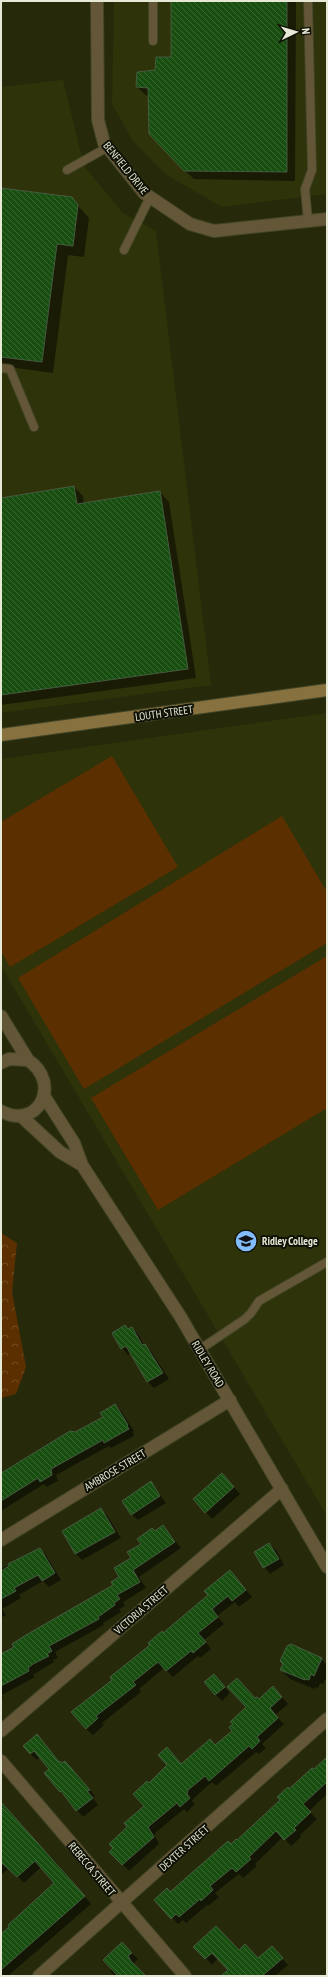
<svg xmlns="http://www.w3.org/2000/svg" width="328" height="1977" font-family="'PT Sans Narrow',sans-serif">
<defs>
<pattern id="forest-crowns" width="20" height="18" patternUnits="userSpaceOnUse"><rect width="20" height="18" fill="#5c2f00"/><path d="M2 6a3 3 0 1 1 6 0M12 15a3 3 0 1 1 6 0" fill="none" stroke="#734d24"/></pattern>
<pattern id="building-back-hatch" width="6" height="6" patternUnits="userSpaceOnUse"><rect width="6" height="6" fill="#194e11"/><path d="M-1 5l2 2M0 0l6 6M5-1l2 2" fill="none" stroke="#3a6833"/></pattern>
</defs>
<rect width="100%" height="100%" fill="#272a0a"/>
<!-- built -->
<path fill="#2f3309" d="M114 1H327V194L222 207 165 174 133 141 112 104Z
M63 80 84 166 123 213 156 231 211 685 1 713V87Z
M327 713V1516L1 966V759Z"/>
<!-- forest -->
<path fill="url(#forest-crowns)" d="M1 1233 17 1243 12 1292 26 1367 16 1394 1 1398Z"/>
<!-- pitch -->
<path fill="#5c2f00" d="M112 756 178 867 10 967 1 951V822Z
M282 816 327 892V943L84 1089 18 978Z
M327 956V1108L158 1210 91 1098Z"/>
<!-- shadow -->
<path fill="#0007" d="M172 1H296L295 181 194 179 184 170 149 96H147L137 87 172 58Z
M1 189 71 198 89 218 84 257 68 255 53 373 1 366Z
M74 487 83 496 84 504 160 492 169 502 196 678 1 705V499Z
M132 1328 138 1334 144 1345 151 1351 169 1379 154 1388 148 1382 131 1353 128 1355 122 1348 129 1330Z
M115 1405 121 1411 134 1431 133 1432 134 1436 111 1448 109 1446 56 1475 58 1481 47 1487 44 1484 1 1511V1472L70 1432 75 1433 104 1417Z
M228 1480 240 1494 212 1519 194 1499Z
M150 1482 166 1503 138 1520 131 1514 128 1496Z
M101 1509 107 1515 121 1538 82 1560 76 1554Z
M163 1526 181 1548 139 1577 146 1588 123 1602 125 1606 119 1609 121 1612 103 1623 104 1625 55 1652 58 1658 53 1660 54 1662 33 1675 35 1677 2 1695 3 1699 1 1700V1655L115 1585 143 1545Z
M269 1544 276 1550 284 1565 270 1574 264 1567Z
M40 1549 46 1555 61 1580 49 1587 43 1581 19 1595 21 1598 2 1609 6 1615 1 1618V1569Z
M230 1571 252 1597 239 1607 235 1602 217 1616 224 1624 204 1640 211 1649 200 1658 198 1656 173 1677 164 1668 139 1689 141 1692 102 1723 104 1725 93 1735 86 1729 114 1680 163 1634 210 1596Z
M321 1659 327 1665V1676L323 1684 320 1683 318 1688 315 1687 314 1689 290 1679 281 1670 284 1664Z
M214 1675 230 1693 222 1701 215 1694Z
M279 1694 288 1704 275 1715 284 1724 262 1744 266 1748 259 1754 256 1752 216 1786 212 1782 195 1797 192 1801 195 1804 187 1812 184 1809 154 1834 159 1844 129 1871 111 1852 145 1807 149 1784 169 1765 173 1754 182 1765 216 1746 234 1731 255 1699 259 1700Z
M37 1736 59 1762 62 1764 65 1762 71 1768 95 1796 93 1798 98 1805 83 1817 46 1773 50 1770 41 1757 37 1760 30 1754Z
M327 1758V1794L309 1811 317 1819 300 1835 301 1837 291 1846 283 1837 255 1864 257 1866 243 1878 239 1874 215 1893 219 1897 208 1906 207 1905 186 1923 183 1920 178 1924 156 1900 170 1893 237 1842 289 1791Z
M1 1801 31 1838 54 1860 91 1904 8 1976H1V1936L55 1883 41 1867 24 1883 9 1868 1 1875Z
M195 1947 239 1951 259 1959 278 1954 288 1965 275 1976H227L229 1970 218 1958 212 1965Z
M128 1949 138 1959 134 1963 145 1976H115L110 1971Z"/>
<!-- building -->
<path fill="url(#building-back-hatch)" stroke="#455b41" d="M171 1H287V172L184 171 149 134 148 88 136 87 137 72 155 70 156 57H171Z
M1 188 72 197 78 205 73 246 57 244 42 362 1 357Z
M74 486 77 504 160 491 188 669 1 695V498Z
M125 1325 128 1329 132 1327 142 1345 145 1344 163 1373 147 1382 126 1346 121 1349 112 1333Z
M115 1404 128 1425 127 1426 129 1429 104 1443 103 1440 51 1469 52 1475 40 1482 38 1478 1 1501V1473L70 1431 75 1432 103 1417 100 1413Z
M222 1473 234 1487 205 1513 193 1499Z
M151 1481 160 1496 131 1515 122 1501Z
M101 1508 115 1532 75 1554 62 1531Z
M163 1525 175 1542 133 1570 140 1582 117 1595 120 1599 114 1603 115 1605 98 1617 99 1619 49 1646 52 1651 47 1654 49 1656 33 1664 28 1668 29 1671 1 1686V1654L14 1647 12 1644 26 1635 113 1585 111 1582 119 1577 114 1568 131 1558 127 1552 141 1544 137 1539 152 1528 155 1531Z
M269 1543 279 1559 263 1568 254 1552Z
M40 1548 55 1573 42 1581 38 1575 14 1588 16 1591 1 1599V1571L9 1566 8 1564Z
M230 1570 246 1590 232 1601 228 1596 212 1609 218 1617 198 1633 206 1642 193 1653 191 1651 166 1671 158 1662 133 1682 136 1685 96 1716 98 1718 86 1729 71 1712 112 1680 110 1677 150 1645 148 1643 162 1631 163 1633 208 1595 204 1591Z
M291 1644 322 1658 314 1676 311 1674 309 1680 305 1679V1680L280 1670 283 1664 280 1661 287 1646Z
M214 1674 225 1687 215 1695 204 1682Z
M237 1678 255 1698 257 1697 259 1699 273 1686 282 1697 270 1708 278 1718 257 1737 260 1741 252 1749 249 1746 209 1781 205 1776 188 1790 187 1794 190 1798 180 1807 177 1803 148 1827 154 1837 122 1865 109 1852 113 1848 109 1844 127 1827 124 1823 144 1806 133 1794 147 1781 149 1783 167 1765 158 1755 167 1747 181 1764 210 1739 215 1745 232 1731 229 1727 233 1724 230 1722 246 1707 227 1687Z
M37 1734 59 1762 60 1761 62 1763 65 1761 90 1790 87 1791 93 1798 76 1811 61 1791 60 1792 44 1773 49 1769 34 1751 30 1754 23 1746Z
M327 1757V1782L303 1804 311 1812 294 1828 296 1830 284 1840 276 1831 249 1857 251 1859 236 1872 232 1868 210 1886 213 1890 201 1901 200 1899 179 1917 176 1914 171 1919 154 1900 167 1888 170 1892 228 1841 231 1844 236 1839 237 1840 280 1800 277 1797 288 1787 289 1789 312 1768 314 1769Z
M1 1802 85 1896 1 1970V1934L9 1927 8 1925 54 1883 35 1861 17 1877 1 1862Z
M216 1926 239 1950 245 1944 258 1958 272 1946 283 1958 262 1976H221L228 1970 212 1953 205 1959 193 1947Z
M122 1942 132 1953 128 1956 131 1961 146 1976H118L103 1960Z"/>
<g fill="none" stroke-linecap="round" stroke-linejoin="round">
<!-- service casing -->
<g stroke="#424527" stroke-width="10">
<path id="service" d="M153 41V1
M67 170 108 147
M308 221 305 189 312 170 308 1
M124 250 150 197
M1 368 10 369 34 427
M199 1350 245 1319 251 1313 259 1301 327 1262"/>
</g>
<!-- minor casing -->
<g stroke="#424527" stroke-width="14">
<path id="minor" d="M97 1 98 120 104 143 144 193 190 224 214 231 327 219
M1 1540 230 1400
M1 1731 282 1489
M1 1761 185 1976
M39 1976 327 1719"/>
</g>
<!-- tertiary casing -->
<g stroke="#424527" stroke-width="14">
<path id="tertiary" d="M1 1016 28 1060
M1 1063 9 1059 28 1060C63 1084 37 1131 1 1111
M44 1096 74 1143 82 1165 180 1316 327 1567
M21 1116 60 1152 82 1165"/>
</g>
<!-- secondary casing -->
<g stroke="#424527" stroke-width="14">
<path id="secondary" d="M1 735 327 690"/>
</g>
<!-- service -->
<use href="#service" stroke="#645738" stroke-width="8"/>
<!-- minor -->
<use href="#minor" stroke="#645738" stroke-width="12"/>
<!-- tertiary -->
<use href="#tertiary" stroke="#645738" stroke-width="12"/>
<!-- secondary -->
<use href="#secondary" stroke="#86713f" stroke-width="12"/>
</g>
<!-- icons -->
<defs>
<g id="school-disc" transform="scale(1.15)"><circle r="9.5" fill="#82bcfa" stroke="#101105"/><path d="M0-5L7-2L0 1L-7-2ZM-4 1L0 2.5L4 1V4Q0 6-4 4Z" fill="#111"/></g>
</defs>
<g fill-rule="evenodd">
<use href="#school-disc" x="246" y="1241"/>
</g>
<g text-anchor="middle" stroke-width="4" stroke-linejoin="round" paint-order="stroke">
<!-- street labels -->
<g font-size="11" fill="#e6e9d6" stroke="#101105">
<text transform="translate(126 168) rotate(51)" y="4">BENFIELD DRIVE</text>
<text transform="translate(164 713) rotate(-8)" y="4">LOUTH STREET</text>
<text transform="translate(208 1364) rotate(59)" y="4">RIDLEY ROAD</text>
<text transform="translate(115 1470) rotate(-31)" y="4">AMBROSE STREET</text>
<text transform="translate(141 1610) rotate(-41)" y="4">VICTORIA STREET</text>
<text transform="translate(184 1848) rotate(-42)" y="4">DEXTER STREET</text>
<text transform="translate(92 1869) rotate(50)" y="4">REBECCA STREET</text>
</g>
<!-- poi labels -->
<g font-size="11" font-weight="bold" fill="#e6e9d6" stroke="#101105" text-anchor="start">
<text x="262" y="1245">Ridley College</text>
</g>
</g>
<!-- border -->
<rect width="328" height="1977" fill="none" stroke="#e6e9d6" stroke-width="4"/>
<!-- north arrow -->
<g transform="translate(296 32) rotate(85)" stroke="#101105" stroke-width="3" paint-order="stroke">
<path d="M0-3L7 15L0 10L-7 15Z" fill="#e6e9d6"/>
<text y="-6" font-size="11" font-weight="bold" text-anchor="middle" fill="#e6e9d6">N</text>
</g>
</svg>
